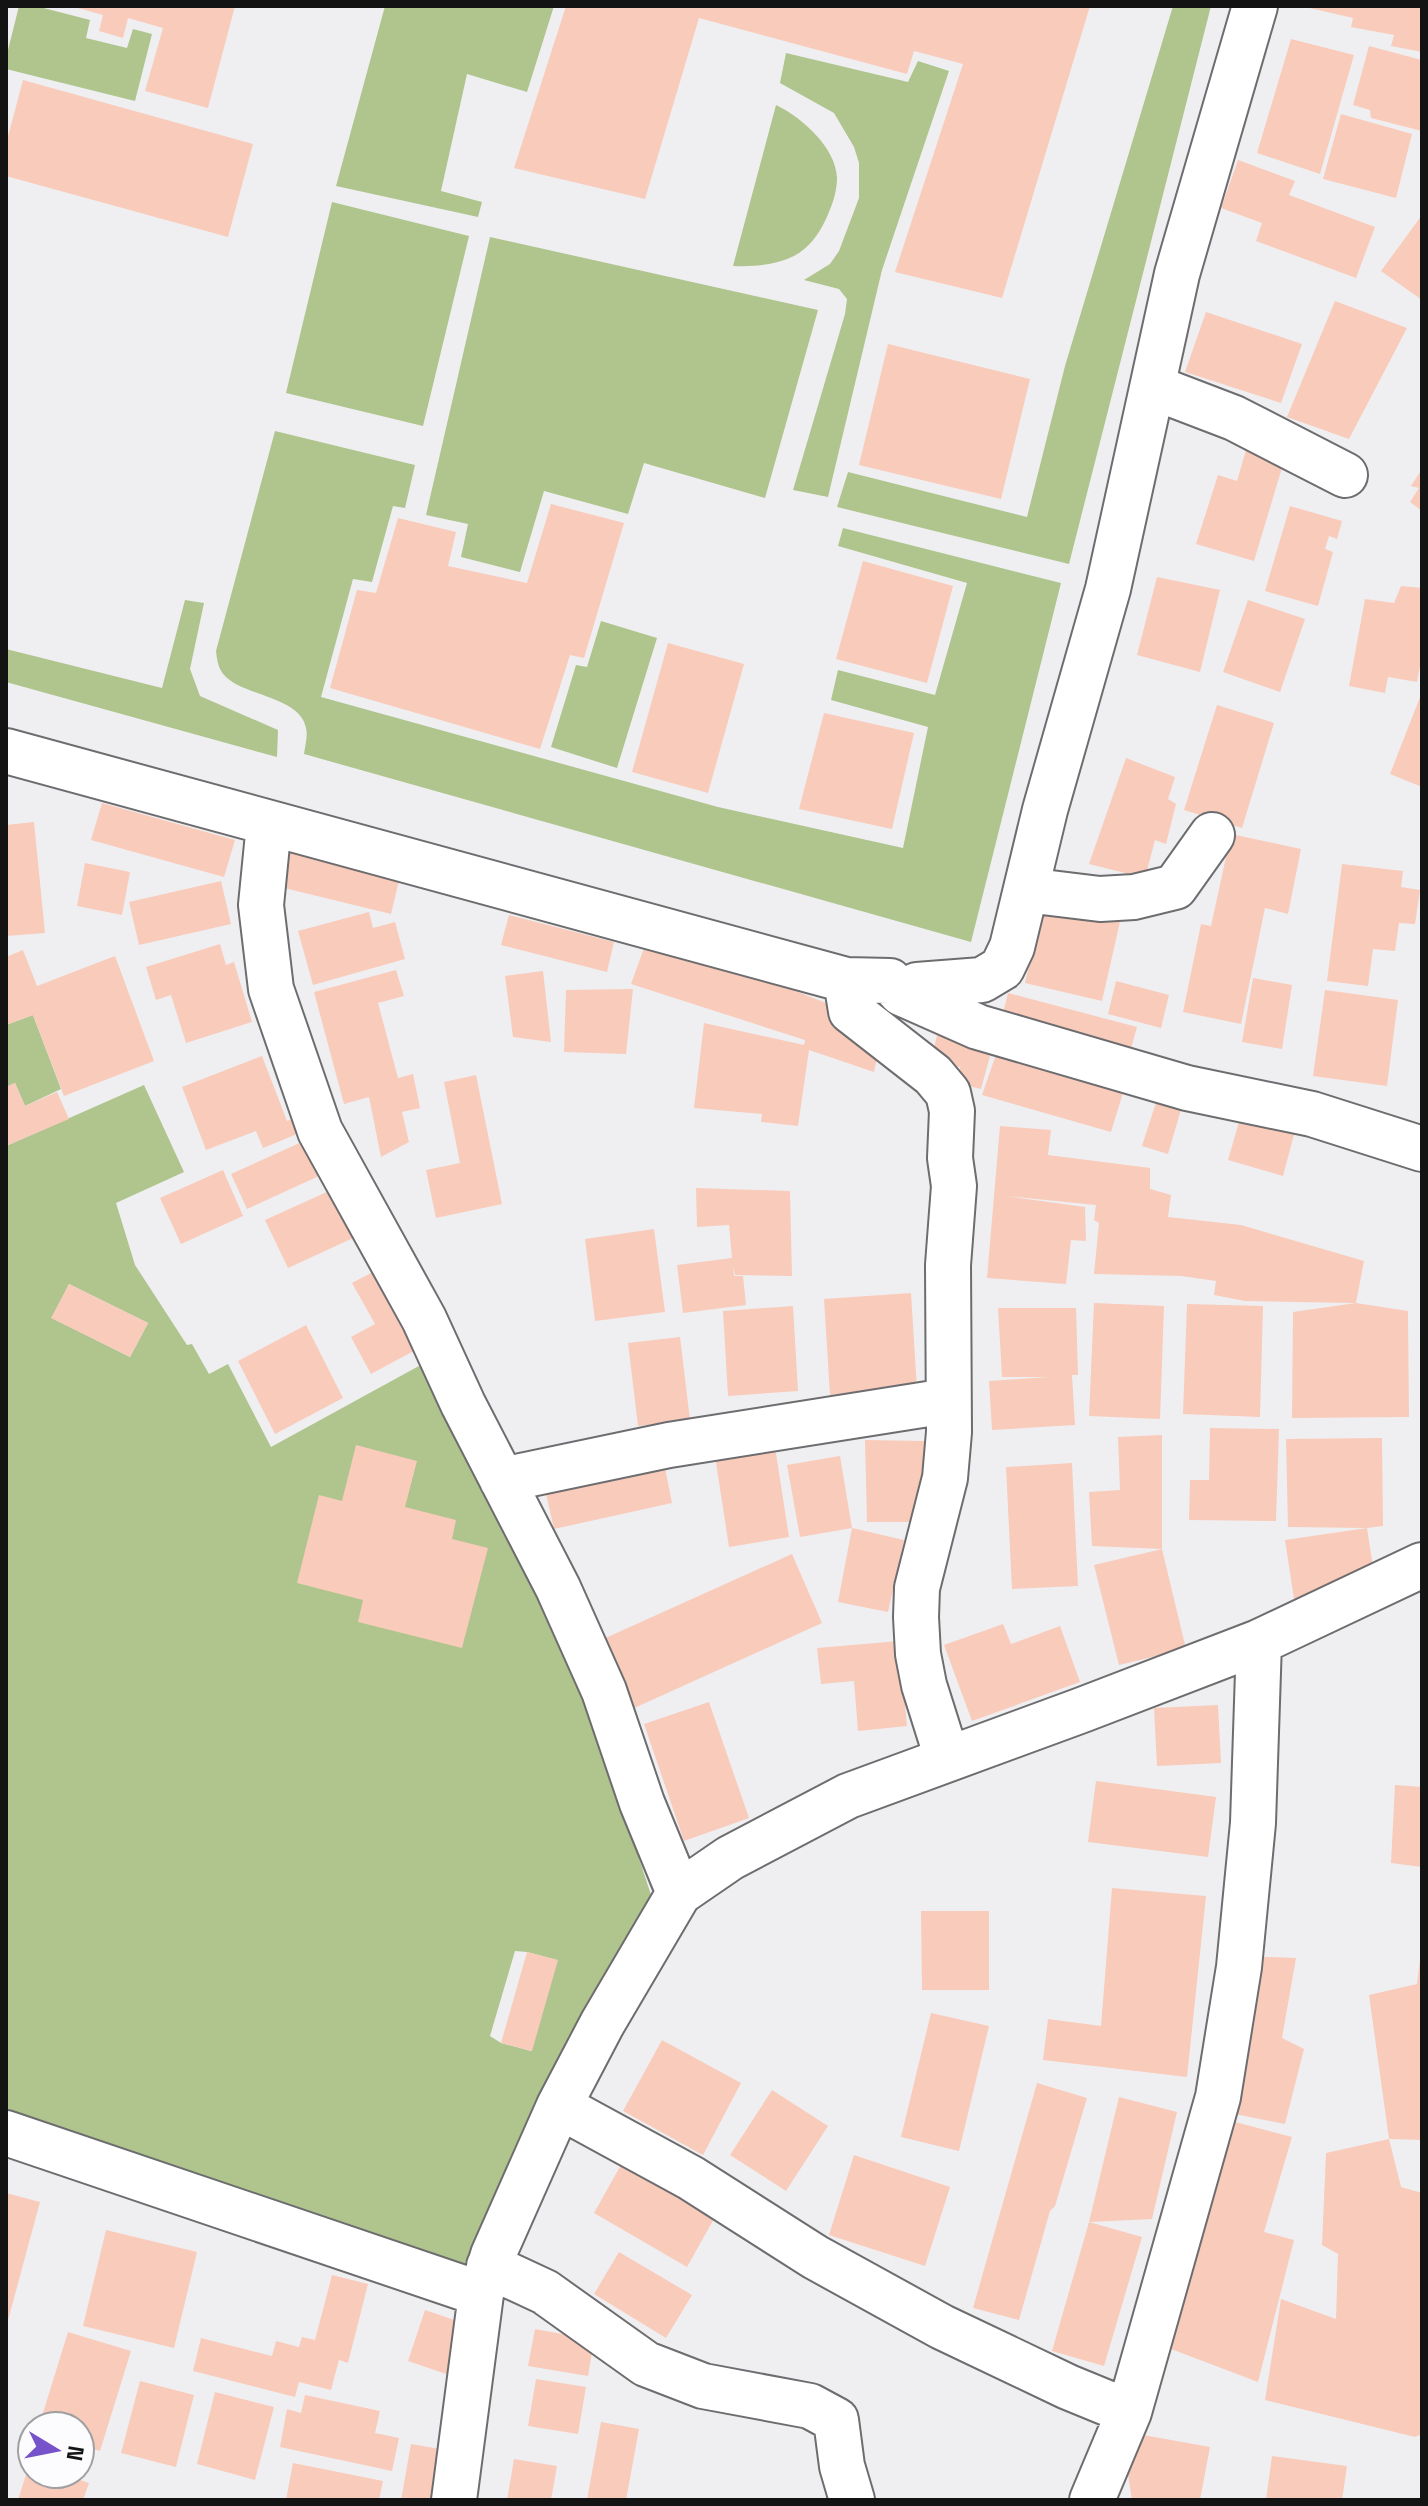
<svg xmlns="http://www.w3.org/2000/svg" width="1428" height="2506" font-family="'Space Grotesk',sans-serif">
<rect width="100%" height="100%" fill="#efeff2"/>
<!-- green -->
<path fill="#afc58d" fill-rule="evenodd" d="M19 6H36L90 20 86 38 127 48 133 29 152 34 135 101 6 69V58Z
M385 6H554L527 92 467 74 441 191 482 202 478 217 336 186Z
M1173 6H1211L1069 564 837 507 848 472 1027 517 1065 366Z
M786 53 908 82 918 61 949 71 882 270 828 497 793 490 845 314 847 299 839 289 804 280 830 264 839 251 859 198V163L854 147 834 113 780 83Z
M776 105C801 117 836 147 837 178 837 192 832 206 826 219 819 234 809 248 794 256 776 265 753 267 733 266Z
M332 202 469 236 423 426 286 393Z
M490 237 818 310 765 498 644 463 628 514 544 491 520 572 461 557 468 524 426 515Z
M275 431 415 465 405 508 393 506 372 582 353 579 321 697 718 807 903 848 928 727 831 700 838 670 935 695 967 583 838 546 843 528 1061 583 971 942 304 754C305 746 308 736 306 728 300 696 242 696 224 675 218 668 217 660 216 651Z
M185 600 204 603 190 669 200 696 278 730 277 757 6 682V649L162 688Z
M601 621 657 638 617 768 551 747 576 665 587 667Z
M33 1015 61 1089 25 1106 15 1083 6 1087V1025Z
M144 1085 184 1172 116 1203 135 1265 187 1345 192 1344 209 1374 228 1364 271 1447 428 1361 589 1706 652 1898 466 2265 451 2264 6 2110V1146ZM69 1284 148 1323 130 1357 52 1318ZM515 1951 527 1952 557 1960 531 2051 501 2043 490 2036Z"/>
<!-- building -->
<path fill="#f9cbba" d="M71 6H235L208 108 145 91 163 28 128 18 123 38 99 31 103 15Z
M566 6H1090L1002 298 895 272 963 64 914 51 907 74 699 18 645 199 514 168Z
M1301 6H1422V52L1391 46 1394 35 1351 27 1353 18Z
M1291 39 1354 55 1320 174 1257 153Z
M1369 46 1422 60V131L1371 118 1370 110 1353 105Z
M23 80 253 144 228 237 6 176V144Z
M1341 114 1412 134 1396 198 1323 179Z
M1238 160 1295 181 1289 195 1375 227 1356 278 1256 241 1262 223 1221 208Z
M1422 215V300L1381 271Z
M1335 301 1407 328 1349 439 1287 417Z
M1206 312 1302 344 1281 403 1185 372Z
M888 344 1030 379 1001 499 859 465Z
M1246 450 1284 461 1254 561 1196 544 1218 475 1237 481Z
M1422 469V511L1410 502 1419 488 1411 486Z
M551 504 624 523 584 658 570 655 540 749 330 688 357 590 376 593 398 518 456 532 448 566 527 583Z
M1290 506 1342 521 1337 539 1329 536 1325 549 1333 552 1318 606 1265 591Z
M863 561 953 586 927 683 836 659Z
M1157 577 1220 590 1200 672 1137 655Z
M1401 586 1422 588V656L1417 682 1388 677 1385 693 1349 686 1365 599 1394 603Z
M1248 600 1305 619 1280 692 1223 672Z
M668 643 744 664 708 793 632 772Z
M1422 692V787L1390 774Z
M1217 705 1274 723 1242 828 1184 810Z
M824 713 914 733 892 829 799 809Z
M1126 758 1175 777 1168 799 1176 804 1166 844 1155 840 1145 878 1089 864Z
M102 803 235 840 224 877 91 840Z
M34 822 45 933 6 936V825Z
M1231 834 1301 849 1288 914 1265 908 1241 1024 1183 1012 1201 924 1211 926Z
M289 849 400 876 391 914 280 887Z
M85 863 130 872 122 915 77 906Z
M1342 864 1403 871 1401 887 1420 890 1415 924 1399 923 1395 951 1373 949 1368 986 1327 981Z
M221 881 231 924 139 945 129 902Z
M1043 903 1122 913 1102 1001 1025 983Z
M369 912 373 928 395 922 405 959 313 985 298 931Z
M509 915 614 942 607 972 501 945Z
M220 944 226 965 234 962 252 1022 186 1043 171 995 156 1000 146 967Z
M644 948 793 990 826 1003 874 1040 878 1053 874 1072 809 1050 798 1126 761 1122 762 1114 694 1108 704 1023 804 1045 805 1040 631 984Z
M23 950 37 986 115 956 154 1061 64 1096 33 1015 6 1025V957Z
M396 970 404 996 378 1003 398 1078 413 1074 420 1108 402 1112 409 1142 381 1157 369 1097 344 1104 314 992Z
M543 971 551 1042 513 1037 505 976Z
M1253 978 1292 985 1282 1049 1242 1042Z
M1116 981 1169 995 1161 1028 1108 1014Z
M633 989 626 1054 564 1052 566 990Z
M1325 990 1398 1000 1387 1086 1313 1076Z
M1008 993 1137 1027 1127 1063 999 1029Z
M938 1031 993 1045 981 1089 956 1083 960 1067 943 1063 944 1055 933 1052Z
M1000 1043 1126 1083 1111 1132 982 1095Z
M262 1056 287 1121 296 1118 302 1132 263 1148 256 1131 206 1150 182 1087Z
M476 1075 502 1204 436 1218 426 1170 460 1163 444 1082Z
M15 1083 25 1106 57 1092 69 1119 6 1146V1087Z
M1160 1090 1185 1096 1168 1154 1142 1146Z
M1241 1115 1295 1131 1283 1176 1228 1160Z
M1000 1126 1051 1130 1048 1155 1150 1168V1189L1171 1195 1168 1217 1241 1225 1364 1261 1356 1303 1408 1311 1409 1417 1292 1418 1293 1312 1356 1303 1245 1301 1214 1295 1216 1281 1181 1276 1094 1274 1099 1223 1094 1220 1096 1205 1005 1196 1085 1207 1086 1241 1071 1240 1066 1284 987 1278Z
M304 1141 319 1176 247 1209 231 1174Z
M223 1170 243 1216 181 1244 160 1198Z
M340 1186 362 1234 288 1268 265 1220Z
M696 1188 790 1191 792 1276 735 1275 733 1266 734 1276H743L746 1305 683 1313 677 1265 732 1258 729 1225 697 1227Z
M654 1229 665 1312 595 1321 585 1239Z
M388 1264 421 1347 371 1374 351 1337 375 1324 352 1283Z
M69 1284 148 1323 130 1357 51 1318Z
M911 1293 917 1390 830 1395 824 1299Z
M1094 1303 1164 1306 1160 1419 1089 1416Z
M1187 1304 1263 1306 1260 1417 1183 1414Z
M793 1306 798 1391 728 1396 723 1311Z
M998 1308H1076L1078 1375H1072L1075 1425 992 1430 989 1381 1048 1377H1002Z
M306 1325 343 1398 275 1434 238 1361Z
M680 1337 690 1420 638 1426 628 1343Z
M1210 1428 1279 1429 1276 1521 1189 1520 1190 1480H1209Z
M1162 1435V1549L1092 1546 1089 1492 1120 1490 1118 1437Z
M1382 1438 1383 1526 1367 1528 1376 1586 1294 1599 1285 1540 1367 1528 1288 1527 1286 1439Z
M865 1440 925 1441 924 1522H867Z
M356 1445 417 1461 405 1507 456 1520 452 1539 488 1548 462 1648 358 1622 363 1600 297 1583 319 1495 342 1501Z
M775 1447 789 1537 729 1547 715 1456Z
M840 1456 852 1528 904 1540 888 1612 838 1602 852 1528 800 1537 787 1465Z
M663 1458 672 1503 554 1529 544 1485Z
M1072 1463 1078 1586 1012 1589 1006 1467Z
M1162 1549 1186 1649 1119 1665 1094 1565Z
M792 1554 822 1623 632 1709 601 1640Z
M1003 1624 1011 1644 1060 1626 1080 1682 972 1721 944 1645Z
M899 1641 907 1726 858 1731 854 1681 821 1684 817 1648Z
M709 1702 749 1818 684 1841 644 1724Z
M1218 1705 1221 1763 1157 1766 1154 1708Z
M1096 1781 1216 1797 1208 1857 1088 1842Z
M1395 1785 1422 1787V1867L1391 1863Z
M1112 1888 1206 1896 1187 2077 1043 2060 1048 2019 1101 2026Z
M921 1911H989V1990H922Z
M527 1952 558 1960 532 2051 501 2043Z
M1240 1956 1296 1958 1282 2038 1304 2049 1285 2124 1230 2113Z
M1420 1960 1422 2140 1389 2139 1401 2187 1422 2193V2434L1415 2437 1265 2400 1281 2299 1336 2319 1338 2254 1322 2245 1326 2153 1389 2139 1369 1995 1417 1984Z
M931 2013 989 2026 959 2151 901 2137Z
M662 2040 741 2083 703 2155 623 2111Z
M1037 2083 1087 2098 1055 2206 1050 2211 1019 2320 973 2308Z
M772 2090 828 2126 786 2191 730 2155Z
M1119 2097 1177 2112 1152 2219 1089 2222 1142 2237 1104 2366 1052 2351 1089 2222Z
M1224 2119 1292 2137 1264 2232 1294 2240 1258 2382 1171 2349Z
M854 2155 950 2187 925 2266 829 2235Z
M622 2163 715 2217 687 2267 594 2213Z
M6 2193 40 2202 7 2324H6Z
M106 2230 197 2252 174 2348 83 2326Z
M619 2252 692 2295 666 2338 594 2294Z
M332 2275 368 2284 348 2363 339 2360 331 2390 299 2382 295 2397 193 2371 201 2338 272 2356 276 2341 299 2347 302 2337 315 2340Z
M425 2310 469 2325 452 2376 408 2361Z
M535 2329 594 2340 588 2376 528 2366Z
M68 2332 131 2351 100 2451 80 2445V2426H39Z
M536 2379 586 2387 578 2434 528 2426Z
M140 2381 194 2395 176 2467 121 2453Z
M215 2392 274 2407 255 2480 197 2464Z
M305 2395 380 2411 375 2433 399 2438 392 2471 280 2447 287 2409 301 2413Z
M601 2422 639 2429 626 2500H587Z
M1121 2431 1210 2447 1200 2500H1132Z
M411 2444 452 2451 442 2500H401Z
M1272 2456 1347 2466 1342 2500H1266Z
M31 2459 32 2474H62L89 2483 83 2500H18Z
M514 2459 557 2466 551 2500H507Z
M293 2463 383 2481 379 2500H286Z"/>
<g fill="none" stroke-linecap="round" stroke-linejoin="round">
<!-- minor casing -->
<g stroke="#6d6d70" stroke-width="48">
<path id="minor" d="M1153 387 1234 418 1345 475
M6 751 846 980 890 981 901 993 978 1027 1187 1088 1312 1114 1422 1149
M269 824 261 905 271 989 320 1131 424 1319 463 1404 558 1588 604 1691 642 1803 679 1893
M1026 890 1100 899 1134 897 1175 887 1212 835
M846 980 851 1011 933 1075 948 1093 952 1111 950 1158 954 1186 948 1265 949 1432 945 1478 917 1588 916 1617 918 1654 924 1685 947 1758
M901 993 917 985 982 980 1002 968 1012 947 1045 810 1108 589 1177 274 1255 6
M502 1480 669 1445 947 1401
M559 2106 691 2178 815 2257 942 2327 1068 2387 1129 2412
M6 2133 481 2294
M489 2266 545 2292 646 2364 703 2386 810 2406 836 2420 842 2466 852 2500
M454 2500 481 2294 493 2255 559 2106 602 2024 679 1893 730 1858 848 1796 1082 1710 1259 1642 1422 1565
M1092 2500 1129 2412 1218 2097 1239 1967 1253 1823 1259 1642"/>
</g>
<!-- minor -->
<use href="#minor" stroke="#fff" stroke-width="44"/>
</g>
<!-- border -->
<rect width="1428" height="2506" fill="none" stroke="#131314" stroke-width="16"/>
<!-- north arrow -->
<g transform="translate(56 2450) rotate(100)"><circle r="38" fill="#fcfcff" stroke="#9f9fa1" stroke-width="2"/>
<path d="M0-6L14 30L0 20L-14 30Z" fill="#7652cb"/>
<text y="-12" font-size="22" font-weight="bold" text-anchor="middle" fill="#131314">N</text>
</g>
</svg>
